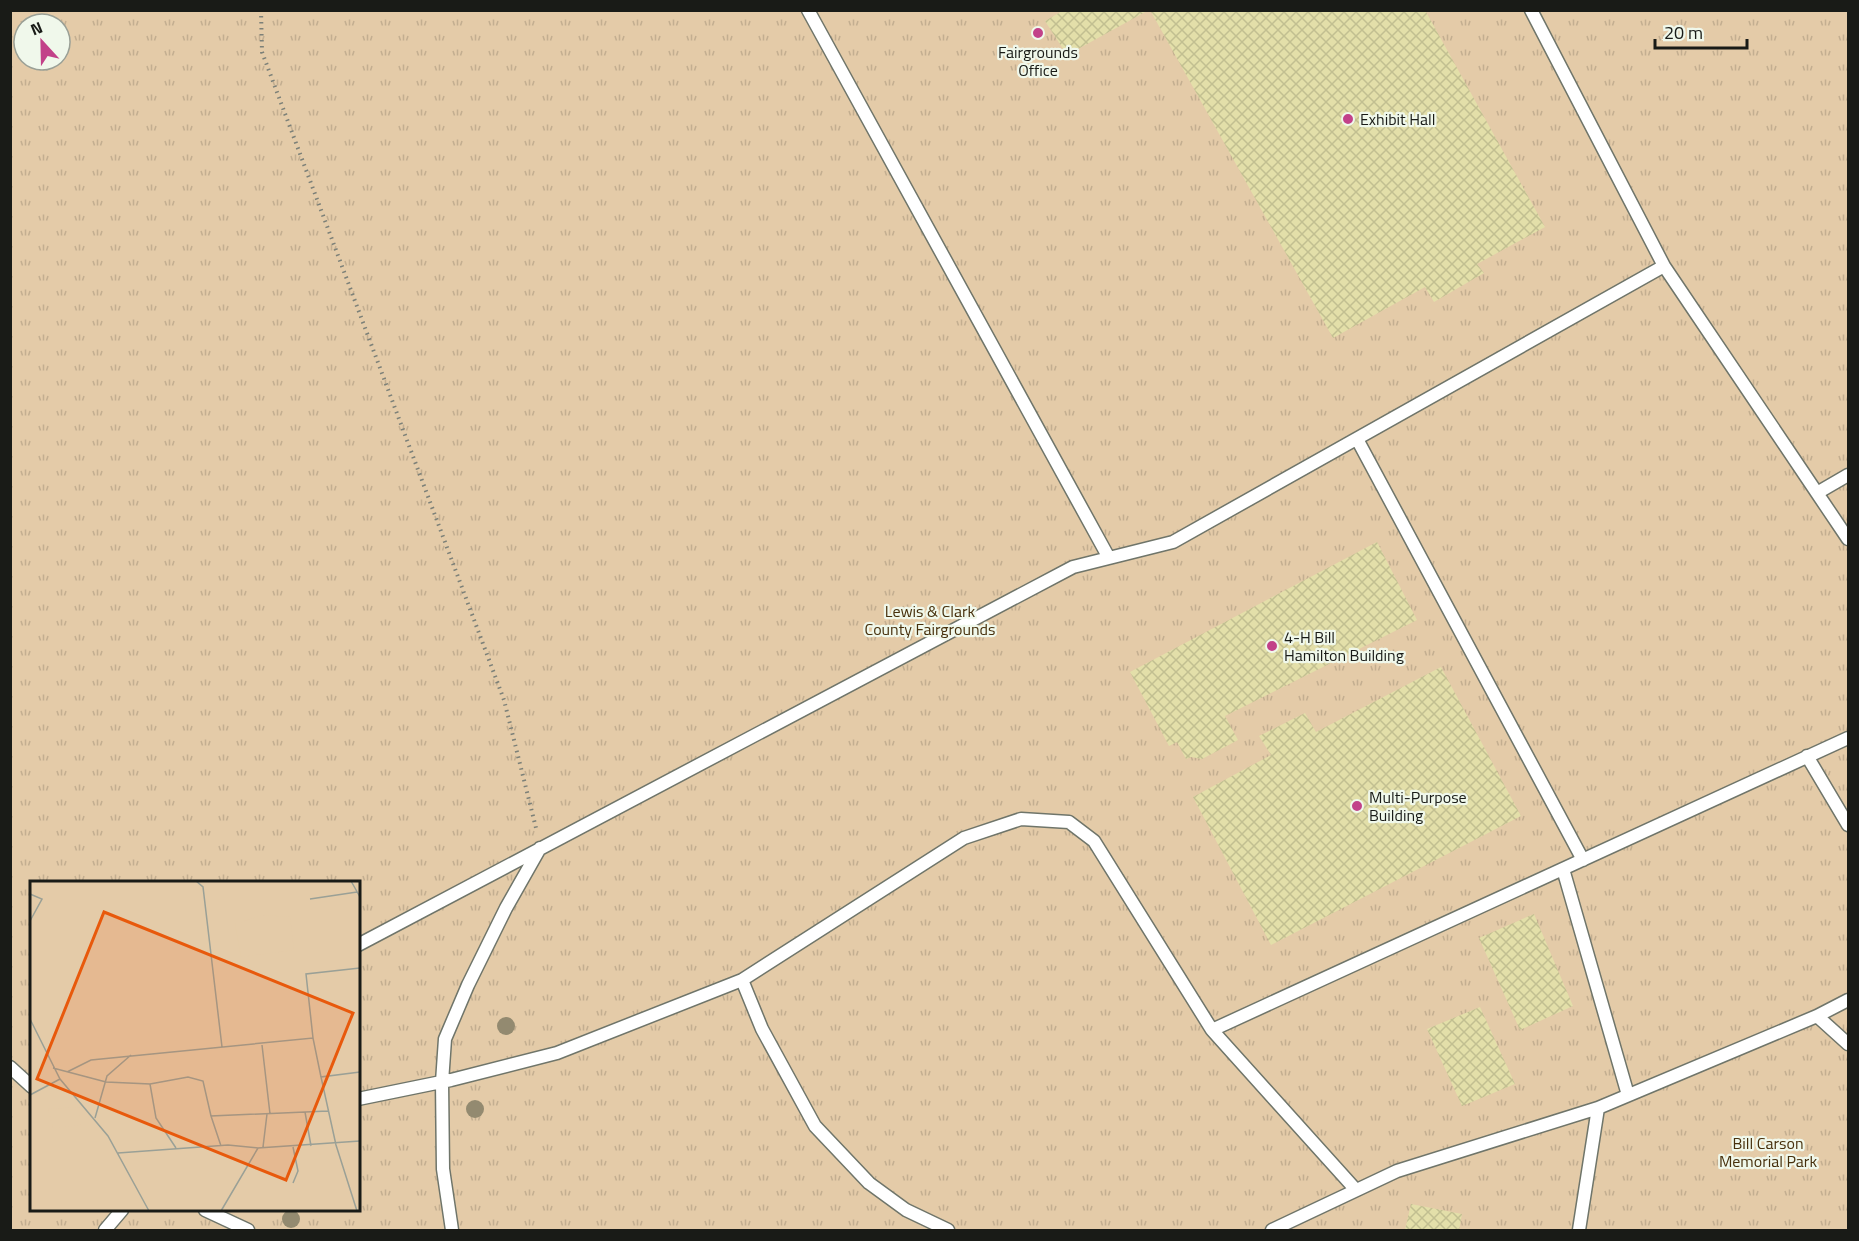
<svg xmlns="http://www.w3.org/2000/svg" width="1859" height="1241" font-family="'Titillium Web',sans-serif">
<defs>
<pattern id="grass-tufts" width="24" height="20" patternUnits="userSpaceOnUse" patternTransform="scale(1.5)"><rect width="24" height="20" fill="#e4cba8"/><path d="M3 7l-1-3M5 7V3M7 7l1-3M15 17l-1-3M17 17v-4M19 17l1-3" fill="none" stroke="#c3ae90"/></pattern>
<pattern id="building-cross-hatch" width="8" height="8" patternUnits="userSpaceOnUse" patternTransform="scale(1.5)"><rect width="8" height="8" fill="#e3dfa9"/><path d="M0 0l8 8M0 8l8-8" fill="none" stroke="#c2bf91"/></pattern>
</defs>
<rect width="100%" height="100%" fill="#f0f8eb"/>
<!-- grass -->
<path fill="url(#grass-tufts)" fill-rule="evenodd" d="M10 11H1848V1230H11ZM24 24H60V60H24ZM32 882H358V1210H32Z"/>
<!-- building -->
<path fill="url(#building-cross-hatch)" d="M1064 10H1149L1067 55 1045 21Z
M1150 10H1425L1545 227 1477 264 1484 273 1434 302 1425 287 1333 338Z
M1377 542 1417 620 1225 716 1238 740 1202 759 1191 757 1186 759 1177 742 1169 746 1130 672Z
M1441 667 1521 816 1271 945 1193 797 1271 755 1259 736 1305 713 1316 732Z
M1534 914 1573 1006 1520 1030 1479 938Z
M1480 1007 1515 1084 1462 1106 1427 1029Z
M1411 1204 1462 1214 1459 1230H1405Z"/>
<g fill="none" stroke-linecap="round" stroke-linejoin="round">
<!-- service casing -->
<g stroke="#6f756a" stroke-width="15">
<path id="service" d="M808 10 1109 558
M1531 10 1664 266
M1357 439 1583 860
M1848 475 1817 493 1848 539
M1807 756 1848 825
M1563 869 1628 1095
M358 945 1073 567 1173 542 1664 266 1817 493
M742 980 964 838 1021 819 1069 822 1094 841 1212 1030
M1817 1016 1848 1044
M10 1067 32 1087
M358 1099 451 1080 557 1053 742 980 762 1029 815 1126 869 1183 906 1210 948 1230
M1356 1190 1212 1030 1848 738
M205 1210 248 1230
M105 1230 122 1210
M452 1230 443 1169 442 1082 445 1039 468 985 506 908 540 848
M1272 1230 1397 1171 1598 1108
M1579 1230 1598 1108 1817 1016 1848 1000"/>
</g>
<!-- path -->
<path stroke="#7c8078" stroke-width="4" stroke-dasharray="1.5 4.5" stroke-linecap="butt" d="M261 10 262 52 504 700 536 828"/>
<!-- service -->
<use href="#service" stroke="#fff" stroke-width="12"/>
</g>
<!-- trees -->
<g fill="#938a70">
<circle cx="506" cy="1026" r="9"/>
<circle cx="475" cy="1109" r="9"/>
<circle cx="291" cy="1219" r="9"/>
</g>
<!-- markers -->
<g fill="#c24189" stroke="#f0f8eb" stroke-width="2">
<circle cx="1038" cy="33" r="6"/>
<circle cx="1348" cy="119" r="6"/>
<circle cx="1272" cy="646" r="6"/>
<circle cx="1357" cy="806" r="6"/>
</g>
<g text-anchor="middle" stroke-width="4.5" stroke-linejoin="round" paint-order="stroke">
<!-- poi labels -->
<g font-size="16" fill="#191b17" stroke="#f0f8eb" text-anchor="start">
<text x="1038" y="58" text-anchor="middle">Fairgrounds<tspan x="1038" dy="18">Office</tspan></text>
<text x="1360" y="125">Exhibit Hall</text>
<text x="1284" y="643">4-H Bill<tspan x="1284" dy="18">Hamilton Building</tspan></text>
<text x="1369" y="803">Multi-Purpose<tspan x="1369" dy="18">Building</tspan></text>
</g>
<!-- park labels -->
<g font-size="16" fill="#47300c" stroke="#f0f8eb">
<text x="930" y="617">Lewis &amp; Clark<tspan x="930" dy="18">County Fairgrounds</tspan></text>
<text x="1768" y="1149">Bill Carson<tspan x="1768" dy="18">Memorial Park</tspan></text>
</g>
</g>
<!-- overview -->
<g transform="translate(30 881)">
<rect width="330" height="330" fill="#f0f8eb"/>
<path d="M0 0H330V330H0Z" fill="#e4cba8"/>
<path d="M233 34 260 36 264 69 211 76 205 43ZM49 226 51 244 23 247 18 228Z" fill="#e4cba8"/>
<path fill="none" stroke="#9aa096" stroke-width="1.5" d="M166 0 173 6 192 166M321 0 330 16M0 13 12 18 0 40M280 18 327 11M0 138 30 198 78 255 119 330M283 157 276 93 330 87M232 164 240 233M23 187 76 201 120 203 126 237 146 267M37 191 61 179 283 157 291 196M120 203 158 196 173 200 181 235M0 214 30 198M275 231 281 265M65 237 77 195 101 174M191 265 181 235 298 230M233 266 237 233M263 266 268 290 263 302M88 272 198 264 228 267M191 330 228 267 330 260M327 330 306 264 291 196 330 191"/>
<path fill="#e8590c" fill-opacity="0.15" stroke="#e8590c" stroke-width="3" d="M74 31 323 132 256 299 7 198Z"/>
<rect width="330" height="330" fill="none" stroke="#191b17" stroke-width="3"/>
</g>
<!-- border -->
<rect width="1859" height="1241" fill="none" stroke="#191b17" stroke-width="24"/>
<!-- north arrow -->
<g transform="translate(42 42) rotate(338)"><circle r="28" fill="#f0f8eb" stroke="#9aa096" stroke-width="1.5"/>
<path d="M0-4.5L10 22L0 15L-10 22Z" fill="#c24189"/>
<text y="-9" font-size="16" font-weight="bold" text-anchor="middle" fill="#191b17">N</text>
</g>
<!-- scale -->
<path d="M1655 39v9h92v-9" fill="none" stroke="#191b17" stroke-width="3"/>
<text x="1664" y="39" font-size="18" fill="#191b17" stroke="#f0f8eb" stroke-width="4.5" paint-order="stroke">20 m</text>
</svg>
